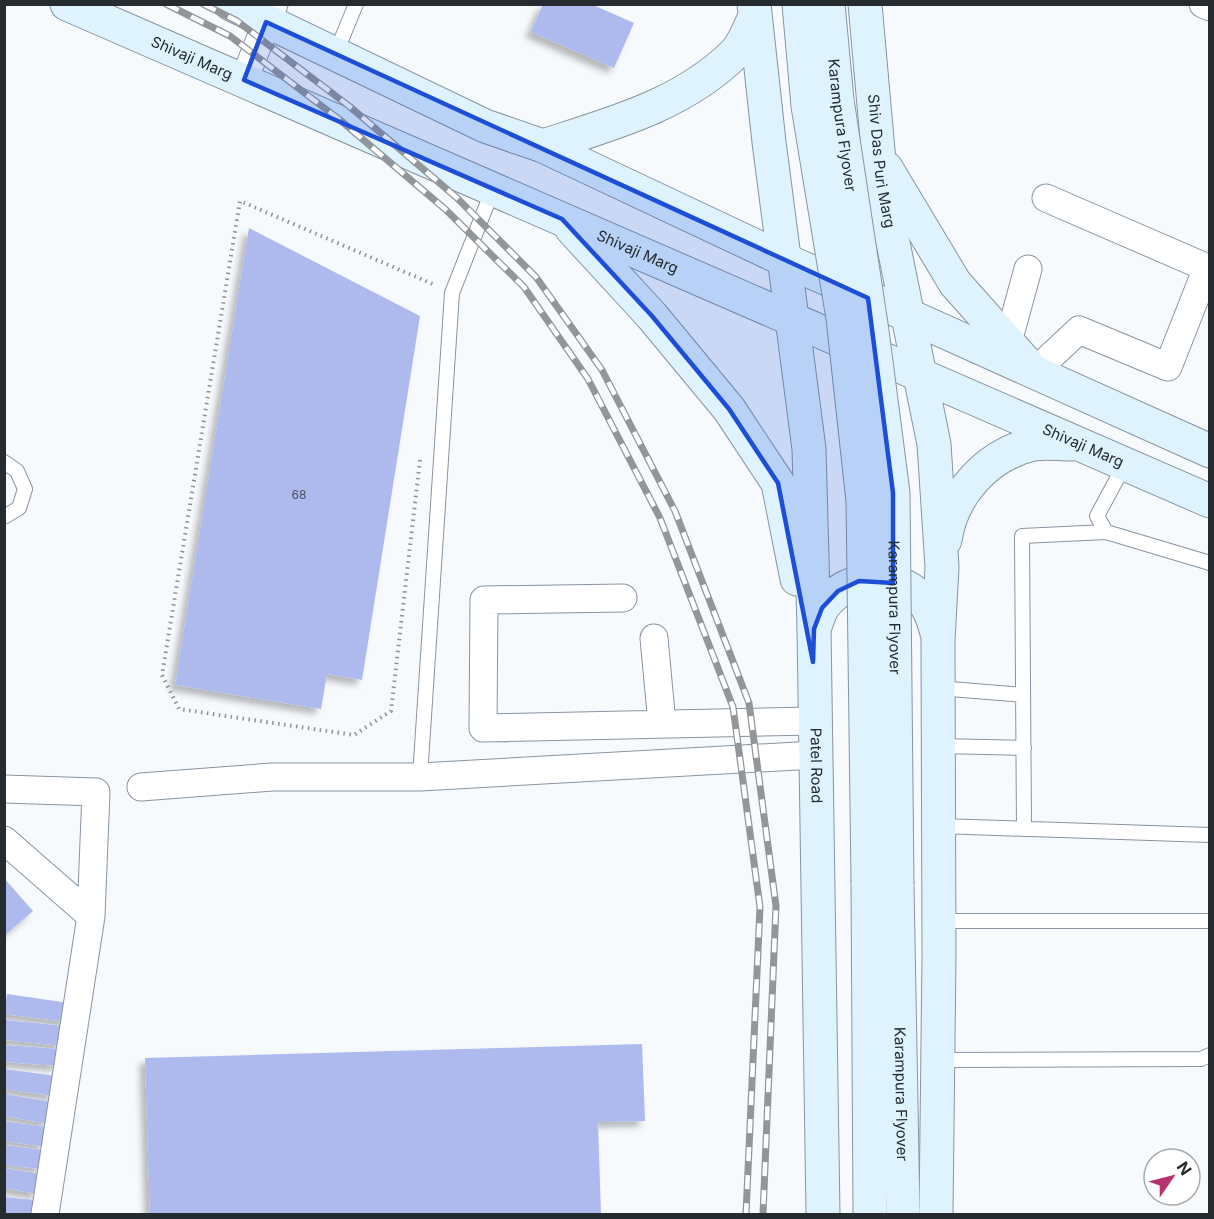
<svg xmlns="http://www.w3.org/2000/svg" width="1214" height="1219" font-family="Inter,sans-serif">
<defs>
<filter id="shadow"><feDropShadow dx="-5.5" dy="5.5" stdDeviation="3" flood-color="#0004"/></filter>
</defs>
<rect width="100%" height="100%" fill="#f7fafd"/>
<!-- building -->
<path fill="#aebaed" filter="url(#shadow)" d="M543 4H591L634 23 614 68 531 32Z
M249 228 420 316 362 680 327 674 321 709 175 685Z
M4 878 33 911 4 936Z
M7 994 69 1003 67 1022 4 1014Z
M5 1020 65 1026 63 1046 5 1040Z
M642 1044 645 1121 598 1122 601 1214H150L145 1058Z
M4 1045 60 1049 59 1066 4 1062Z
M4 1069 57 1076 54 1096 4 1089Z
M5 1094 52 1102 49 1124 5 1116Z
M4 1121 47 1127 45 1147 4 1141Z
M4 1145 44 1150 42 1169 4 1165Z
M4 1168 41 1174 38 1194 4 1188Z
M4 1197 35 1200 33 1214 4 1213Z"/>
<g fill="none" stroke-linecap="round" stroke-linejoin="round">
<!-- service casing -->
<g stroke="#8894a1" stroke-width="16">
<path id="service" d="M335 55 356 4
M4 462 17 471 25 489 19 508 4 517
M1125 464 1097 516 1106 532 1210 563
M938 688 1023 695
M939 746 1024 748
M420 777 452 293 493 189
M939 826 1210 835
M1024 829 1022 536 1106 532
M939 921H1210
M938 1060 1201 1059 1210 1055"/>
</g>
<!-- minor casing -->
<g stroke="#8894a1" stroke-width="29">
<path id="minor" d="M1203 4 1210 7
M244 80 274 4
M1046 198 1210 269
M1008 342 1028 269
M1034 372 1079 330 1168 367 1207 268
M623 598 484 600 483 728 814 721
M654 638 662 724
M141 787 272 777H420L815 755
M4 789 96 792 91 916 45 1214
M4 840 91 916"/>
</g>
<!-- secondary casing -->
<g stroke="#8894a1" stroke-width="35">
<g id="secondary">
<path id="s1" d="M67 4 1210 501"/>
<path d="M231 4 485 126 543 146 785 260 1210 451"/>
<path id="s2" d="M754 4 769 142 809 449 814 629 823 1214"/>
<path id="s3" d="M865 4 881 184 934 444 942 567 938 641 939 956 936 1214"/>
<path d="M543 146C611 124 683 105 735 53 744 44 749 28 755 17"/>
<path d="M886 168 955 283 1027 364"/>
<path d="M572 229 652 316 729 409 778 483 797 579"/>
<path d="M945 540C952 493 988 454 1034 444 1045 442 1059 444 1071 444"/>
<path d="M814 629C817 622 819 613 823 607 845 575 895 570 922 599 930 609 934 621 937 633"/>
<path d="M868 882 870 1214"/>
<path id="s4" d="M897 884 903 1214"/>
</g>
</g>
<!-- path -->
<path stroke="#8e9296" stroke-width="4" stroke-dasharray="1.5 4.5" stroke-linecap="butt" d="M420 460 391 711 354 735 179 709 162 675 240 201 435 285"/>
<!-- service -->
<use href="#service" stroke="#fff" stroke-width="14"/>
<!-- minor -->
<use href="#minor" stroke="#fff" stroke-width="27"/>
<!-- secondary -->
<use href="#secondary" stroke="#def3fe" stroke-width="33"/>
<!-- rail casing -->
<g stroke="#92969a" stroke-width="7">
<path id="rail" d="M166 4 230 36 340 120 445 209 524 287 588 379 660 518 733 707 760 907 746 1214
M203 4 237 21 349 106 456 197 536 277 602 370 675 511 749 703 776 906 763 1214"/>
</g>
<!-- rail -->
<use href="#rail" stroke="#fff" stroke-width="4.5" stroke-dasharray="14" stroke-linecap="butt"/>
<!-- secondary-bridge casing -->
<g stroke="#8894a1" stroke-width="35" stroke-linecap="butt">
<g id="secondary-bridge">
<path d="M799 4 808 106 843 318 863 501 868 882"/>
<path id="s5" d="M828 4 837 100 872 331 893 493 897 884"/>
</g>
</g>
<!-- secondary-bridge -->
<use href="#secondary-bridge" stroke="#def3fe" stroke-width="33"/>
</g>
<!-- marked area -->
<path fill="#1d4ed8" fill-opacity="0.2" stroke="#1d4ed8" stroke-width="4.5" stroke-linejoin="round" d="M266 22 868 298 893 493V583L859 581 838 591 822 608 814 629 813 662 778 483 729 409 652 316 562 219 244 80Z"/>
<g text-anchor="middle" stroke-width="4.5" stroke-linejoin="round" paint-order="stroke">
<!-- number labels -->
<g font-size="12" fill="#484f5f">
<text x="299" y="499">68</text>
</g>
<!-- street labels -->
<g font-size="15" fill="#262b30" stroke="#fff">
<text dy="5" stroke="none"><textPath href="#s1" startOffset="136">Shivaji Marg</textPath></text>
<text dy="5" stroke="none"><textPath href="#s5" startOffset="122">Karampura Flyover</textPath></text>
<text dy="5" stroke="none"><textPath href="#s3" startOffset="158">Shiv Das Puri Marg</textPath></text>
<text dy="5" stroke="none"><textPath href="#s1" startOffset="622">Shivaji Marg</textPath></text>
<text dy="5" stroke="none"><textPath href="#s1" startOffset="1108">Shivaji Marg</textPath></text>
<text dy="5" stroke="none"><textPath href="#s5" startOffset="608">Karampura Flyover</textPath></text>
<text dy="5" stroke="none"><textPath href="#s2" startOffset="765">Patel Road</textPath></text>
<text dy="5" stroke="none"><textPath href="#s4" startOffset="210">Karampura Flyover</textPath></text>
</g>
</g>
<!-- border -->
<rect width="1214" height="1219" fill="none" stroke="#262b30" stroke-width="12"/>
<!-- north arrow -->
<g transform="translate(1172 1177) rotate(55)"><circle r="28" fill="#ffffff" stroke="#a8aaac" stroke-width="1.5"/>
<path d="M0-4.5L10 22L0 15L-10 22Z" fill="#b8306e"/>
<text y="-9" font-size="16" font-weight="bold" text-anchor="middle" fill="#262b30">N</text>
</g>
</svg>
